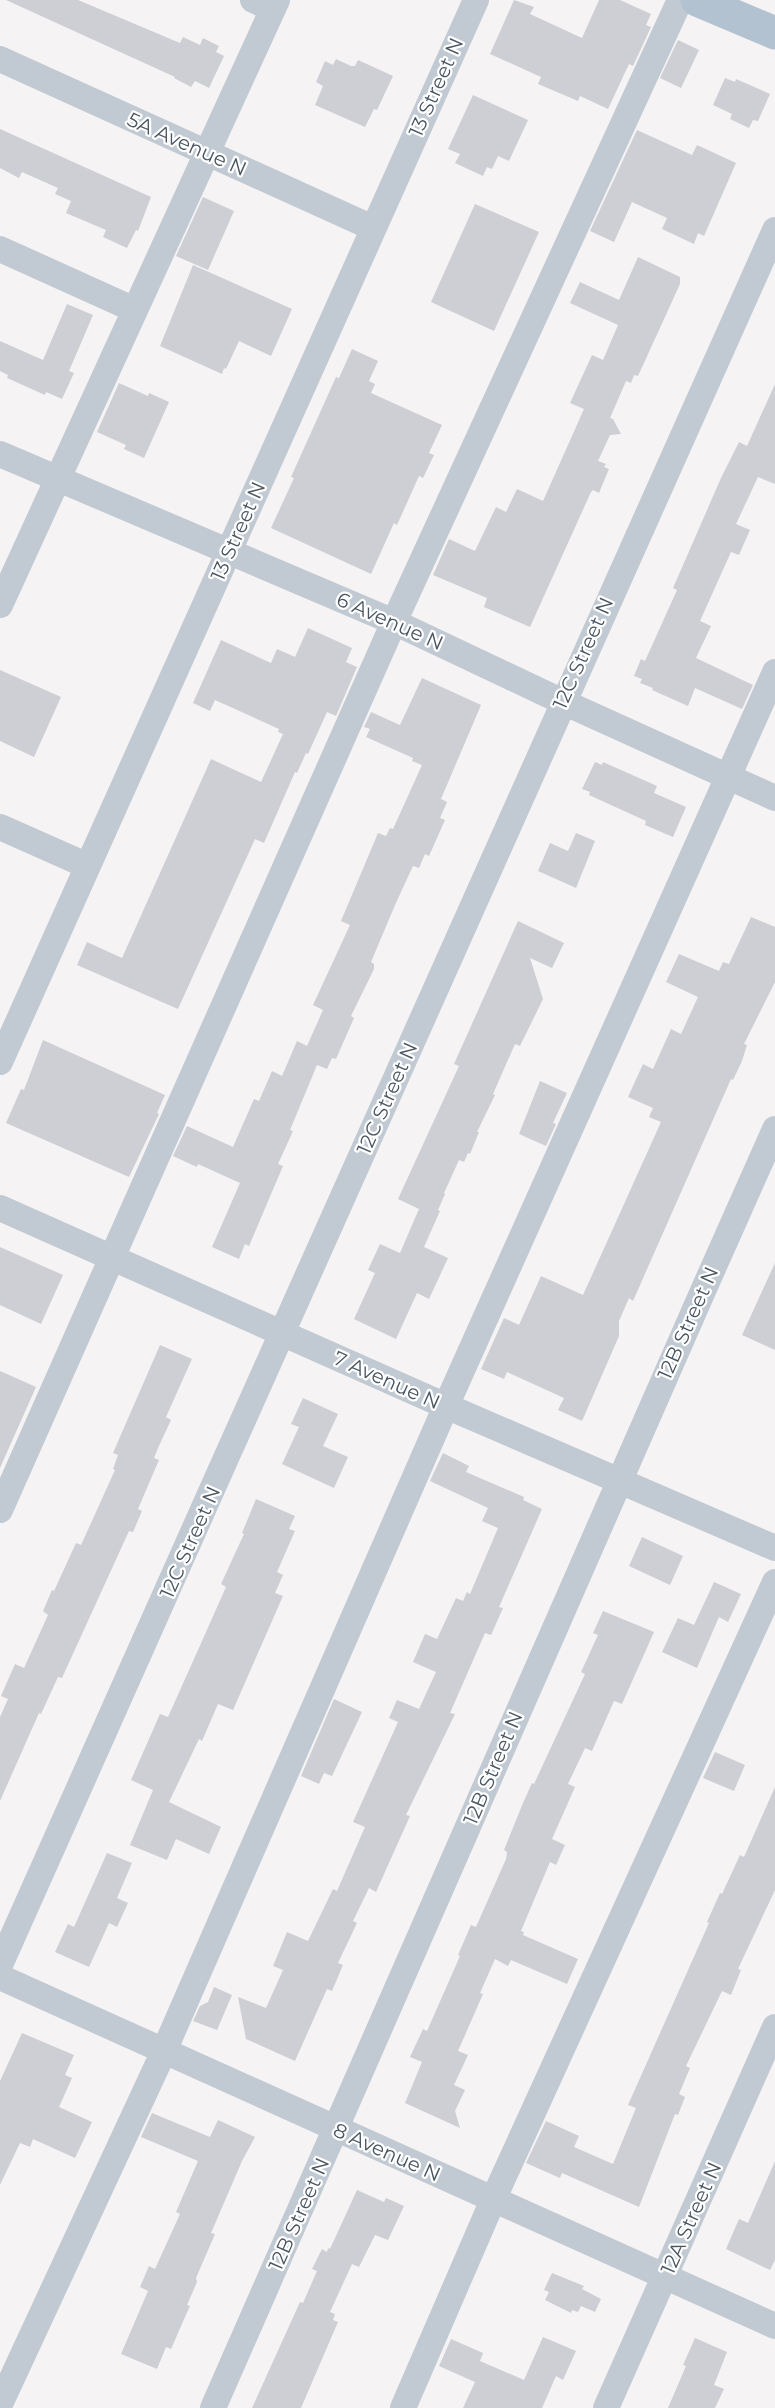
<svg xmlns="http://www.w3.org/2000/svg" width="775" height="2408" font-family="Montserrat,sans-serif">
<rect width="100%" height="100%" fill="#f5f3f3"/>
<!-- building -->
<path fill="#cdcfd5" d="M6 0H78L180 43 183 37 200 45 203 38 219 46 216 52 224 56 209 88 195 81 191 87 174 78 175 77Z
M514 0 534 7 530 14 582 38 599 0H620L651 14 646 25 651 27 633 66 629 64 608 109 580 96 578 101 538 84 541 77 490 54Z
M678 40 699 50 681 88 660 78Z
M336 59 351 66H355L358 60 393 76 377 110 374 109 365 127 315 105 323 86 316 82 325 61 333 65Z
M725 78 735 82 736 79 770 94 758 121 753 120 749 128 730 119 732 114 713 105Z
M473 95 528 120 509 161 498 156 492 169 487 167 483 176 455 163 460 154 448 149Z
M0 129 151 197 138 231 136 230 127 248 103 237 106 230 66 213 71 201 55 194 58 188 22 172 19 178 0 168Z
M637 130 692 155 697 145 736 163 704 236 698 233 694 244 662 229 667 218 632 202 614 242 590 231Z
M203 197 234 211 208 270 176 256Z
M475 204 539 232 494 331 431 302Z
M638 257 680 277V284L638 376 634 375 631 383 626 381 610 418 613 419 621 434 610 435 598 461 606 464 604 467 609 469 599 493 593 490 591 492 530 627 484 607 487 598 433 575 449 539 475 551 496 507 506 512 517 489 543 501 584 409 570 403 592 355 603 360 618 325 570 303 580 282 619 300Z
M193 265 292 309 271 356 239 341 226 369 224 368 222 374 160 346Z
M67 304 93 315 69 371 74 373 62 399 46 392 45 395 7 378 8 375 0 371V341L43 360Z
M352 349 378 361 369 381 375 384 371 393 442 425 429 453 434 455 423 478 419 476 397 525 394 523 371 574 271 528 294 478 291 477 336 377 339 378Z
M119 383 148 396 149 393 169 402 144 458 124 449 126 445 97 432Z
M775 384V484L758 477 736 524 750 530 739 555 731 552 700 621 711 626 696 658 753 685 742 709 695 688 688 706 652 690 653 688 640 683 642 679 634 676 641 659 645 661 677 590 673 588 721 478 739 442 747 446Z
M308 628 352 648 346 662 357 667 336 716 327 712 308 754 306 753 297 773 295 772 264 843 255 839 178 1009 77 965 87 942 122 958 211 759 261 782 283 734 278 732 279 729 215 700 210 711 193 703 221 640 271 663 277 649 295 657Z
M0 670 61 697 34 757 0 741Z
M422 678 481 705 441 799 447 802 440 818 445 820 429 856 425 854 419 868 413 866 395 905 371 962 374 964V969L351 1016 354 1018 336 1059 332 1058 327 1069 317 1065 290 1130 293 1131 278 1164 283 1166 249 1246 245 1244 239 1259 212 1247 240 1183 198 1164 197 1167 173 1156 187 1126 233 1147 254 1099 259 1101 272 1071 282 1076 297 1041 307 1046 323 1010 313 1005 350 925 341 921 378 833 386 836 390 828 393 829 422 765 412 761 413 758 366 737 370 729 364 727 371 712 400 725Z
M595 762 602 765 603 762 657 786 654 793 686 807 673 837 645 825 646 821 589 795 590 792 582 789Z
M576 833 595 841 576 888 538 871 550 843 568 851Z
M751 917 775 927V982L744 1044 747 1045 742 1061 733 1080 731 1079 633 1301 629 1298 619 1321V1336L582 1421 558 1410 564 1398 507 1372 504 1379 481 1369 504 1318 519 1325 541 1276 583 1295 661 1122 649 1117 653 1108 628 1097 643 1064 653 1069 671 1029 681 1034 698 997 666 982 679 954 719 971 723 962 729 964Z
M518 921 564 943 552 968 530 958 543 999 520 1046 515 1044 493 1094 495 1095 477 1132H479L470 1154 468 1153 464 1162 459 1160 444 1193 445 1194 438 1210 440 1211 424 1247 448 1258 429 1299 417 1293 396 1339 354 1319 375 1273 368 1270 380 1244 400 1253 419 1209 398 1199 459 1066 454 1064Z
M43 1040 165 1095 157 1113 159 1114 129 1177 6 1123 21 1089 24 1090Z
M540 1081 567 1093 553 1123 556 1124 546 1146 519 1134Z
M0 1247 63 1275 41 1324 0 1305Z
M775 1263V1350L742 1335Z
M160 1345 192 1359 166 1417 171 1420 158 1448 154 1458 159 1460 138 1509 142 1511 133 1532 129 1531 62 1678 58 1677 41 1714 39 1713 0 1801V1717L8 1699 1 1696 15 1664 24 1668 48 1615 43 1611 52 1590 54 1591 76 1543 81 1545 115 1470 113 1469 118 1455 113 1453Z
M0 1371 36 1387 0 1468Z
M303 1398 338 1414 323 1446 348 1457 334 1488 282 1464 299 1427 291 1424Z
M443 1453 469 1466 466 1472 524 1497 523 1500 542 1509 499 1607 503 1608 491 1635 485 1633 450 1713 455 1714 406 1815 410 1816 376 1892 369 1888 353 1921 357 1923 338 1963 343 1965 332 1991 327 1989 295 2061 246 2039 238 1997 266 2008 283 1970 273 1966 287 1932 308 1941 333 1889 337 1891 365 1827 353 1822 398 1722 389 1718 397 1700 419 1709 436 1672 413 1662 425 1634 437 1639 456 1598 463 1601 467 1592 470 1594 498 1528 482 1521 488 1508 430 1481Z
M256 1499 295 1516 289 1529 295 1531 277 1572 283 1575 275 1593 283 1596 233 1710 218 1704 202 1741 199 1739 169 1802 221 1827 209 1854 176 1839 167 1860 130 1845 153 1790 131 1780 160 1714 168 1717 202 1641 226 1587 221 1584 244 1534 242 1533Z
M642 1537 683 1556 670 1585 629 1566Z
M714 1582 741 1594 728 1622 719 1617 697 1668 662 1652 678 1618 694 1625Z
M603 1611 654 1632 622 1704 614 1701 592 1751 585 1748 568 1784 575 1787 552 1839 565 1845 556 1865 550 1862 521 1931 524 1932 523 1935 578 1959 567 1984 511 1960 508 1966 495 1959 480 1993 483 1994 458 2051 468 2055 454 2085 465 2090 455 2111 460 2128 405 2103 422 2062 410 2057 423 2029 427 2031 460 1956 458 1955 471 1925 476 1927 506 1859 507 1852 504 1850 523 1803 532 1783 534 1784 585 1674 581 1672 598 1635 593 1633Z
M334 1699 362 1712 332 1776 324 1773 319 1784 301 1776Z
M715 1752 745 1765 734 1791 703 1778Z
M775 1787V1890L738 1969 741 1970 731 1995 722 1991 686 2066 690 2068 679 2094 685 2097 678 2115 675 2114 639 2207 562 2173 560 2178 526 2163 546 2121 579 2136 574 2147 613 2164 636 2108 628 2105 709 1923 707 1922 720 1893 722 1894 740 1855 744 1857Z
M107 1853 132 1863 117 1898 128 1903 117 1927 109 1923 89 1967 55 1952 68 1924 74 1927Z
M214 1987 232 1995 217 2030 193 2021 200 2006 208 2002Z
M22 2033 74 2055 65 2075 72 2078 59 2107 92 2122 75 2158 33 2139 30 2147 20 2143 0 2185V2081Z
M152 2113 210 2137 218 2120 255 2137 242 2161 211 2233 215 2234 196 2278 197 2282 187 2305 190 2306 185 2317 171 2349 166 2347 157 2369 121 2354 148 2291 140 2287 149 2266 155 2269 180 2214 176 2212 198 2161 141 2137Z
M775 2161V2260L770 2270 726 2249 739 2219 748 2223Z
M357 2190 384 2202 386 2198 404 2206 388 2240 375 2235 359 2267 352 2264 330 2312 335 2314 333 2320 338 2322 301 2408H252L300 2302 303 2303 317 2271 312 2269 322 2249 327 2252 328 2248 330 2249Z
M552 2273 584 2286 582 2289 601 2299 595 2312 581 2306 578 2312 572 2310 571 2313 545 2300 549 2292 544 2290Z
M543 2337 576 2351 563 2380 556 2376 542 2408H463L475 2382 439 2366 451 2339 483 2353 480 2361 524 2380Z
M695 2338 727 2352 714 2385 724 2389 715 2408H668L686 2366 683 2365Z"/>
<g fill="none" stroke-linecap="round" stroke-linejoin="round">
<!-- minor -->
<path stroke="#c1cad2" stroke-width="26" d="M253 0 273 9
M0 59 373 228
M0 249 135 310
M0 454 394 622 561 701 775 798
M0 605 277 0
M0 827 88 866
M0 1062 476 0
M0 1208 446 1406 775 1548
M0 1510 394 622 680 0
M0 1965C259 1387 513 807 775 230
M0 1977 775 2326
M0 2404 164 2051 446 1406 775 672
M213 2408C402 1982 585 1554 775 1129
M403 2408 493 2200 775 1582
M606 2408 775 2027"/>
<!-- major -->
<path stroke="#b3c2d1" stroke-width="33" d="M697 0 775 33"/>
</g>
<g text-anchor="middle" stroke-width="4.5" stroke-linejoin="round" paint-order="stroke">
<!-- street labels -->
<g font-size="20" fill="#4a5661" stroke="#fff">
<text transform="translate(436 87) rotate(-66)" y="7">13 Street N</text>
<text transform="translate(187 144) rotate(24)" y="7">5A Avenue N</text>
<text transform="translate(238 531) rotate(-66)" y="7">13 Street N</text>
<text transform="translate(390 621) rotate(24)" y="7">6 Avenue N</text>
<text transform="translate(583 653) rotate(-66)" y="7">12C Street N</text>
<text transform="translate(387 1098) rotate(-66)" y="7">12C Street N</text>
<text transform="translate(688 1323) rotate(-66)" y="7">12B Street N</text>
<text transform="translate(387 1380) rotate(24)" y="7">7 Avenue N</text>
<text transform="translate(190 1542) rotate(-66)" y="7">12C Street N</text>
<text transform="translate(493 1768) rotate(-67)" y="7">12B Street N</text>
<text transform="translate(387 2152) rotate(24)" y="7">8 Avenue N</text>
<text transform="translate(299 2214) rotate(-66)" y="7">12B Street N</text>
<text transform="translate(691 2218) rotate(-66)" y="7">12A Street N</text>
</g>
</g>
</svg>
